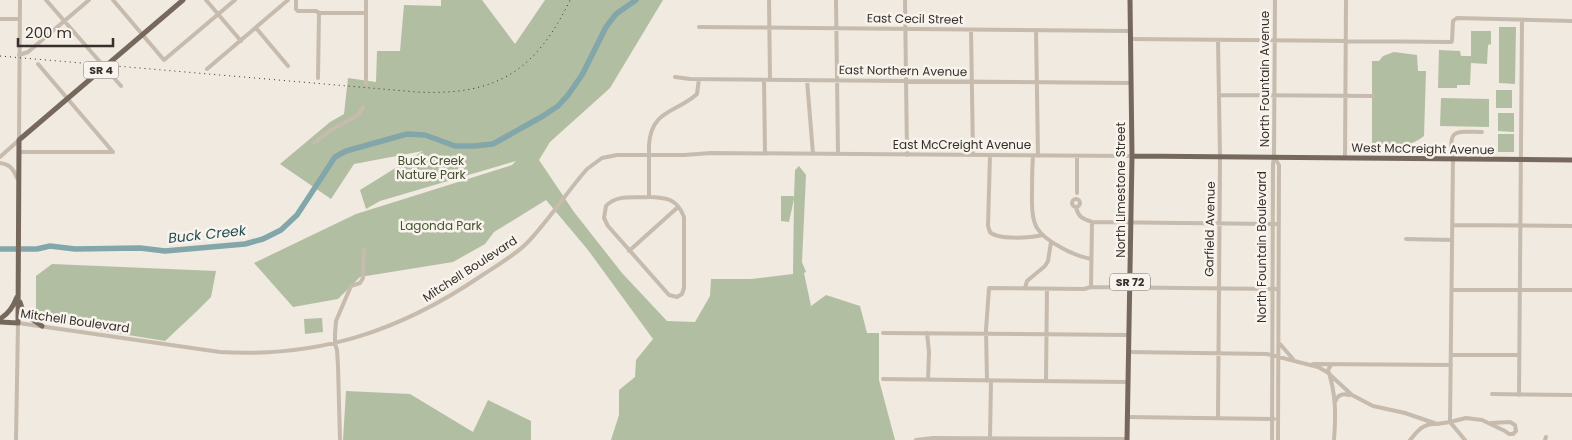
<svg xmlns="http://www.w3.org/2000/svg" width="1572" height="440" font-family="Poppins,sans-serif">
<rect width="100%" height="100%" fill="#f0eae0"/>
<!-- green -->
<path fill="#b2bea1" d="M441 0H482L515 44 545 0H663L610 88 550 142 539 160 574 212 622 273 667 321 695 322 710 296 711 279H751L793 274 794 199 789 222 781 221V196H793L794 197 795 170 799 166 806 175 802 262 806 272 804 273 811 306 826 295 860 306 867 333H879V380L895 440H611L619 415V390L635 377 636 360 653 339 588 250 546 200 494 232 485 244 453 262 360 277 338 299 293 307 254 263 356 214 512 165 516 161 380 201 366 209 360 190 423 151 354 164 331 199 280 164 330 122 344 114 348 78 376 82 377 51H400L404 5 441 6Z
M1499 27H1516L1515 84 1499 83Z
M1471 31H1491V44L1488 45 1487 64 1471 63 1470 85H1457V88H1438L1439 50 1460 51 1461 56H1471Z
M1394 52 1417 55 1418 71H1426L1424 136C1408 149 1391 146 1372 145V61H1379L1383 56Z
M1496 90H1512V108H1496Z
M1441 98 1489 99V127L1440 126Z
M1498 113H1514V132L1498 131Z
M1498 134H1514V152H1498Z
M52 264 216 271 211 297 196 312 165 341 36 320V276Z
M322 318 323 332 305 334 304 319Z
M346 391 410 394 473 432 488 400 531 421V440H343Z"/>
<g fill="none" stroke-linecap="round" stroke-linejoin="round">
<!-- river -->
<path stroke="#82a6aa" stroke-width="5.5" d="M0 249H37L50 246 75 249 140 248 165 251 245 244 263 239 281 230 297 215 335 157 346 151 407 134 425 135 455 146H474L493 144 543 116 558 106 568 95 582 75 606 27 616 14 636 0"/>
<!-- minor -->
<path stroke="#c7bbad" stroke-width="4" d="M46 0 121 86
M113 0 164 60 235 0
M206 0 241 41
M296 0V9L298 11H316L319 13H366
M769 0 770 80
M836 0 838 154
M905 0 907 155
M0 19H19
M699 27 1130 31
M256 28 288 66
M971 30 973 155
M1036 30 1038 156
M1130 39 1451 42 1452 41 1453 21 1457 18 1572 21
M19 55 28 52 89 0
M38 64 113 152
M207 69 288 0
M675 77 690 79 1131 83
M318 78 319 13
M764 80 765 154
M807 80 813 154
M366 84V0
M1219 95 1373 96
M314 143 331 130 358 115 363 107
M19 152H113
M990 155 988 226 990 232C998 240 1030 238 1042 235
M1033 156C1032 169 1032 182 1032 195 1031 224 1035 234 1062 248 1071 253 1080 257 1091 259
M1077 156V193
M0 157 19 140 20 0
M1274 157 1279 165 1278 440
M1345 158 1346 0
M0 163C10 164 14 170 17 178
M649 197C666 198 677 198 684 217V288L682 294 677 297 669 295 608 226 604 218 606 206C617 194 634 198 649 197Z
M649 197V145C651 110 676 113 697 94L699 79
M1072 203a4 4 0 1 1 8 0a4 4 0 1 1-8 0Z
M1076 207C1078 217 1083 219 1092 222L1278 224
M1452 225 1572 226
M1406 239 1452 240
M629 251 678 207
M1091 287 1092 222
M1025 288 1027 281 1045 266 1048 261 1051 242
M1452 290H1572
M883 333 1129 335
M927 333 929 352 928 380
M1280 344 1293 359
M1129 352 1267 354 1318 367 1327 372 1352 395 1373 406 1405 413 1437 424 1450 422 1466 418 1482 420 1505 431 1509 434H1513L1516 431 1515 425 1510 422 1491 423
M1451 355H1519
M1313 364 1451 365
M1331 365 1328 370C1336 394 1336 415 1334 440
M883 379 1128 382
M987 381 986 330 989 288 1084 289 1091 287 1278 289
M1046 381 1047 289
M1492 394 1572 395
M1519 395 1522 20
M1335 402C1337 395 1343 393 1349 395
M1128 417 1274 419
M1218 418 1220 157 1218 40
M1450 422 1453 159C1447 127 1456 132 1482 132
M1450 422 1465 440
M990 438 991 381
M16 440 18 323 220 352C319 358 400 331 481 276 496 266 514 256 527 243 549 220 566 193 587 169L602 158 617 155H684L711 153 1132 156
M340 440 338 366 337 350 335 344V334L336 321 351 286 360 283 363 278 364 249
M916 440 933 438 1127 439
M1272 440 1273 164 1274 157 1275 0
M1410 440C1417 432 1422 424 1434 424
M1545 440 1546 437"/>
<!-- major -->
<path stroke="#77685d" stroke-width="5" d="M1132 156 1572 160
M20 302 24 314 42 326
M0 319C9 313 13 307 17 297
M0 322 18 323 19 140 183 0
M1127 440 1132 156 1130 0"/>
<!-- rail -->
<path stroke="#362f2b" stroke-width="1" stroke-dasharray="1 4" stroke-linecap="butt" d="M0 56 417 92C496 96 536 71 570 0"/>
</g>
<g text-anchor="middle" stroke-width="5" stroke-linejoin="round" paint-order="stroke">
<!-- shield labels -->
<g fill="#f8f3ec" stroke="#706a65" stroke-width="1">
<rect x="83.5" y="61.5" width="35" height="17" rx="4"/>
<rect x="1110" y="273.5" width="40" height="17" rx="4"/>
</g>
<g font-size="11" font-weight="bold" fill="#362f2b">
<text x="101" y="74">SR 4</text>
<text x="1130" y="286">SR 72</text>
</g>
<!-- street labels -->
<g font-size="12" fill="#362f2b" stroke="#f8f3ec">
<text transform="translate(915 19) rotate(1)" y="4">East Cecil Street</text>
<text transform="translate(903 71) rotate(1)" y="4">East Northern Avenue</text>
<text transform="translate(1265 79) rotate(-90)" y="4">North Fountain Avenue</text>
<text x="962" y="149">East McCreight Avenue</text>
<text transform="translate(1423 149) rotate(1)" y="4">West McCreight Avenue</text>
<text transform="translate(1121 190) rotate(-90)" y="4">North Limestone Street</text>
<text transform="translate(1210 229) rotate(-89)" y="4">Garfield Avenue</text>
<text transform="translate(1262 247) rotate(-90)" y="4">North Fountain Boulevard</text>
<text transform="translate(470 269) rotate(-33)" y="4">Mitchell Boulevard</text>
<text transform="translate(75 321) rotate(8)" y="4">Mitchell Boulevard</text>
</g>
<!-- park labels -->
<g font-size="12" fill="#445231" stroke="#f8f3ec">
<text x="431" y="165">Buck Creek<tspan x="431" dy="14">Nature Park</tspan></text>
<text x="441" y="230">Lagonda Park</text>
</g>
<!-- water labels -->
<g font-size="14" font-style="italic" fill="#244d54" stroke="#f8f3ec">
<text transform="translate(207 234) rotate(-6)" y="5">Buck Creek</text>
</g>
</g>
<!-- scale -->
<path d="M18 38v8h95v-8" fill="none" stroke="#362f2b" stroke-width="2.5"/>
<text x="25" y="38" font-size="15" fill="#362f2b" stroke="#f8f3ec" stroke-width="4" paint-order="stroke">200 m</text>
</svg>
